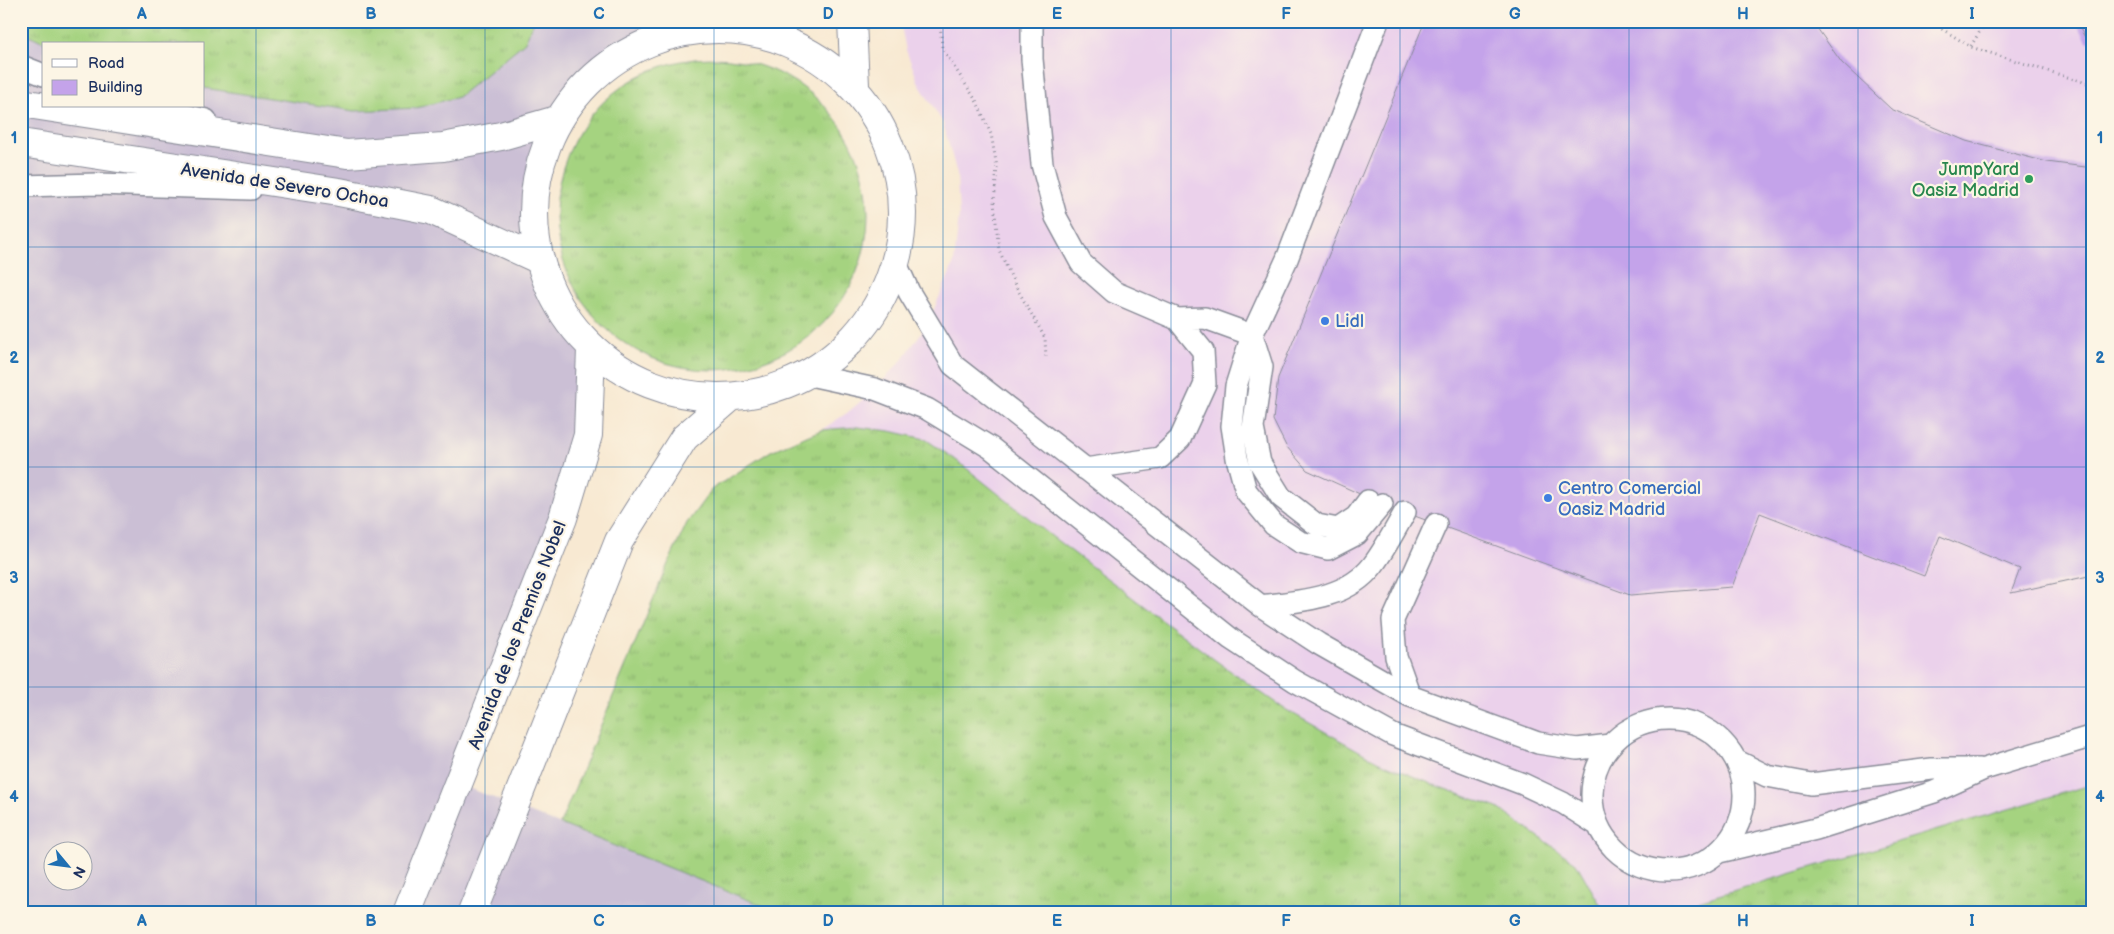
<svg xmlns="http://www.w3.org/2000/svg" width="2114" height="934" font-family="'Balsamiq Sans',sans-serif">
<defs>
<pattern id="grass-tufts" width="24" height="20" patternUnits="userSpaceOnUse" patternTransform="scale(1.25)"><rect width="24" height="20" fill="#a5d380"/><path d="M3 7l-1-3M5 7V3M7 7l1-3M15 17l-1-3M17 17v-4M19 17l1-3" fill="none" stroke="#8db571"/></pattern>
</defs>
<rect width="100%" height="100%" fill="#fcf5e5"/>
<filter id="ink" filterUnits="userSpaceOnUse"><feTurbulence type="fractalNoise" baseFrequency=".02" numOctaves="2"/><feDisplacementMap in="SourceGraphic" scale="10" xChannelSelector="R" yChannelSelector="G"/><feConvolveMatrix kernelMatrix="1 2 1 2 8 2 1 2 1" color-interpolation-filters="sRGB"/></filter>
<filter id="wash" filterUnits="userSpaceOnUse"><feTurbulence type="fractalNoise" baseFrequency=".0096" numOctaves="4" result="noise"/><feDisplacementMap in="SourceGraphic" scale="20" xChannelSelector="R" yChannelSelector="G"/><feGaussianBlur stdDeviation="1.12" result="paint"/><feColorMatrix in="noise" values="0 0 0 0 0 0 0 0 0 0 0 0 0 0 0 0 0 1.4 0 .05"/><feComposite in="paint" operator="in"/></filter>
<g filter="url(#wash)">
<rect width="100%" height="100%" fill="#f8e9d2"/>
<!-- built -->
<path fill="#ebd1eb" d="M900 21H2093V784L1695 902 1639 913H1605L1576 863 1498 808 1434 785 1377 761 1283 708 1215 660 1050 535 956 460 925 439 890 431 857 427 821 430 847 413 875 389 903 359 928 323 954 263 959 216 957 174 943 123 919 84 906 50Z"/>
<!-- industrial -->
<path fill="#cbbfd5" fill-rule="evenodd" d="M21 21H704L695 28 640 44 593 75 557 120 534 188 538 259 558 308 591 349 588 435 459 784 781 913H21ZM44 44H204V106H44ZM52 852H82V882H52Z"/>
<!-- grass -->
<path fill="url(#grass-tufts)" stroke="#60816f" d="M21 21H534L525 42 458 97 416 108 355 111 204 88V44H48L21 31Z
M556 214a156 156 0 1 1 312 0a156 156 0 1 1-312 0Z
M857 427 890 431 925 439 956 460 1050 535 1215 660 1283 708 1377 761 1434 785 1498 808 1576 863 1605 913H781L560 824 667 566 687 523 712 489 771 451 821 430Z
M2093 784V913H1639L1695 902Z"/>
<g id="blocks">
<!-- building -->
<path fill="#c4a3ea" d="M1425 21H1812L1842 63 1891 109 1966 141 2047 162 2093 168V575L2011 593 2020 569 1940 536 1924 576 1760 513 1732 587 1630 595 1382 504 1307 470 1286 446 1273 420 1278 378Z
M2078 21H2093V44L2087 41 2078 25Z"/>
</g>
</g>
<g filter="url(#ink)">
<use href="#blocks" fill-opacity="0" stroke="#8a8c98" stroke-width="1"/>
<g fill="none" stroke-linecap="round" stroke-linejoin="round">
<!-- service casing -->
<g stroke="#8a8c98" stroke-width="24">
<path id="service" d="M1032 21V59L1042 164 1056 217 1081 263 1114 292 1177 319 1205 318 1252 335
M1378 21 1287 259 1252 335 1236 386 1232 426 1237 458 1246 491 1274 525 1300 542 1328 549 1357 534 1382 504
M21 66 44 75
M147 106 206 120
M21 186 98 184 251 189
M895 261 909 292 953 365 1261 606 1319 644 1410 696 1538 743 1577 749 1610 745
M1252 335 1262 367 1253 428 1260 463 1281 497 1317 525 1338 529 1356 517 1368 501
M805 374 875 389 927 409 991 448 1231 639 1295 681 1393 735 1523 784 1563 803 1596 824
M1085 469 1160 458 1180 439 1205 384 1203 351 1177 319
M1261 606C1300 601 1347 599 1373 565 1385 549 1395 530 1405 512
M1410 696 1396 657 1393 620 1436 524
M1592 795a76 76 0 1 1 152 0a76 76 0 1 1-152 0Z
M1737 761 1767 776 1811 784 1932 769H1979
M1719 852 1816 829 1934 792 1984 769 2093 736"/>
</g>
<!-- tertiary casing -->
<g stroke="#8a8c98" stroke-width="30">
<path id="tertiary" d="M852 21 855 86
M534 213a184 184 0 1 1 368 0a184 184 0 1 1-368 0Z
M21 103 347 154 443 147 501 136 557 120
M21 143 339 192 431 210 538 259
M407 913 563 518 588 435 591 349
M472 913 619 541 684 438 730 398"/>
</g>
<!-- path -->
<path stroke="#8a8c98" stroke-width="3" stroke-dasharray="1 4" stroke-linecap="butt" d="M940 21 942 48 977 102 991 134 997 167 994 203 999 250 1015 285 1045 338 1046 359
M1929 21 1971 47 2093 85
M1971 46 1986 21"/>
<!-- service -->
<use href="#service" stroke="#fff" stroke-width="21"/>
<!-- tertiary -->
<use href="#tertiary" stroke="#fff" stroke-width="28"/>
</g>
</g>
<!-- grid -->
<path fill="none" stroke="#1f6fb2" stroke-width="1" stroke-opacity="0.55" d="M256 21V913M485 21V913M714 21V913M943 21V913M1171 21V913M1400 21V913M1629 21V913M1858 21V913M21 247H2093M21 467H2093M21 687H2093"/>
<!-- markers -->
<circle fill="#2e9e5b" stroke="#fcf5e5" stroke-width="2" cx="2029" cy="179" r="5"/>
<g fill="#3f7fe0" stroke="#fcf5e5" stroke-width="2">
<circle cx="1325" cy="321" r="5"/>
<circle cx="1548" cy="498" r="5"/>
</g>
<g text-anchor="middle" stroke-width="4.5" stroke-linejoin="round" paint-order="stroke">
<!-- leisure labels -->
<g font-size="18" fill="#27864d" stroke="#fcf5e5" text-anchor="end">
<text x="2019" y="175">JumpYard<tspan x="2019" dy="21">Oasiz Madrid</tspan></text>
</g>
<!-- street labels -->
<g font-size="18" fill="#1b2f5e" stroke="#fcf5e5">
<text transform="translate(285 185) rotate(9)" y="6">Avenida de Severo Ochoa</text>
<text transform="translate(517 635) rotate(-69)" y="6">Avenida de los Premios Nobel</text>
</g>
<!-- shop labels -->
<g font-size="18" fill="#366cbe" stroke="#fcf5e5" text-anchor="start">
<text x="1335" y="327">Lidl</text>
<text x="1558" y="494">Centro Comercial<tspan x="1558" dy="21">Oasiz Madrid</tspan></text>
</g>
</g>
<!-- margin -->
<rect width="2114" height="934" fill="none" stroke="#fcf5e5" stroke-width="55"/>
<!-- legend -->
<rect x="42" y="42" width="162" height="65" fill="#fcf5e5" stroke="#a2a6af"/>
<rect x="52" y="59" width="25" height="8" fill="#ffffff" stroke="#a2a6af"/>
<text x="88" y="68" font-size="15" fill="#1b2f5e">Road</text>
<rect x="52" y="80" width="25" height="15" fill="#c4a3ea" stroke="#a2a6af"/>
<text x="88" y="92" font-size="15" fill="#1b2f5e">Building</text>
<!-- north arrow -->
<g transform="translate(68 866) rotate(119)"><circle r="24" fill="#fcf5e5" stroke="#a2a6af"/>
<path d="M0-4L9 19L0 12L-9 19Z" fill="#1f6fb2"/>
<text y="-8" font-size="14" font-weight="bold" text-anchor="middle" fill="#1b2f5e">N</text>
</g>
<rect x="28" y="28" width="2058" height="878" fill="none" stroke="#1f6fb2" stroke-width="2"/>
<g font-size="16" text-anchor="middle" font-weight="bold" fill="#1f6fb2">
<text x="142" y="19">A</text>
<text x="371" y="19">B</text>
<text x="599" y="19">C</text>
<text x="828" y="19">D</text>
<text x="1057" y="19">E</text>
<text x="1286" y="19">F</text>
<text x="1515" y="19">G</text>
<text x="1743" y="19">H</text>
<text x="1972" y="19">I</text>
<text x="14" y="143">1</text>
<text x="2100" y="143">1</text>
<text x="14" y="363">2</text>
<text x="2100" y="363">2</text>
<text x="14" y="583">3</text>
<text x="2100" y="583">3</text>
<text x="14" y="802">4</text>
<text x="2100" y="802">4</text>
<text x="142" y="926">A</text>
<text x="371" y="926">B</text>
<text x="599" y="926">C</text>
<text x="828" y="926">D</text>
<text x="1057" y="926">E</text>
<text x="1286" y="926">F</text>
<text x="1515" y="926">G</text>
<text x="1743" y="926">H</text>
<text x="1972" y="926">I</text>
</g>
</svg>
